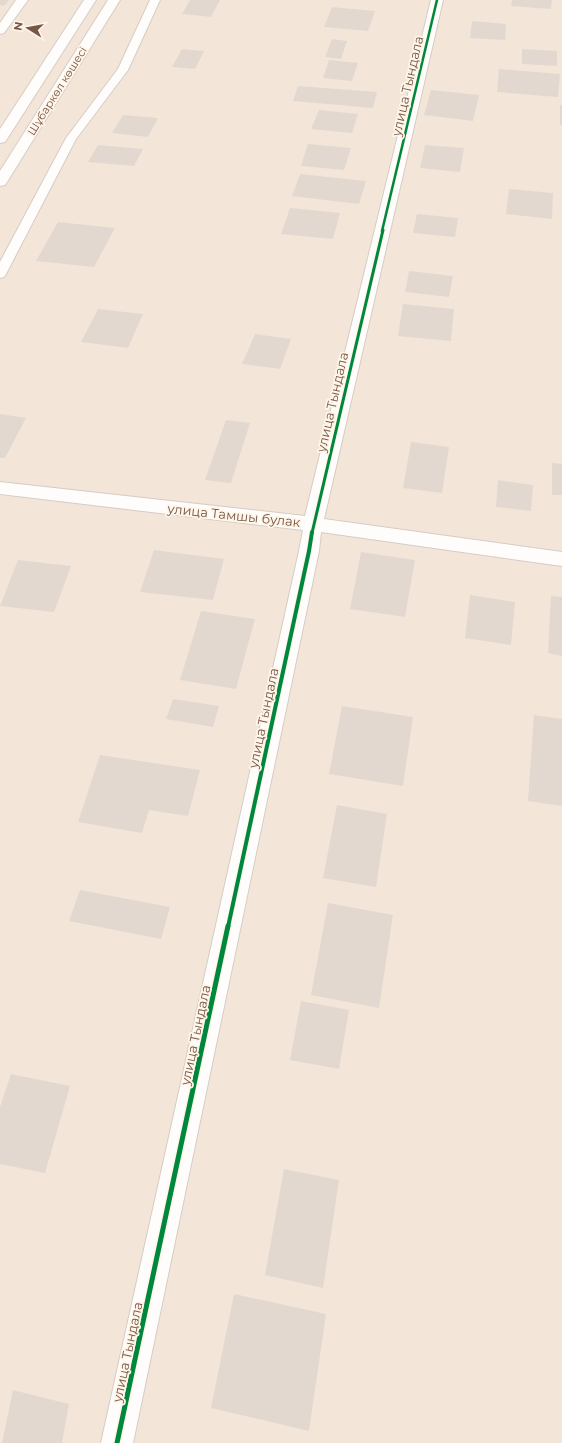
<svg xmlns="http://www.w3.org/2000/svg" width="562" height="1443" font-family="Montserrat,sans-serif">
<rect width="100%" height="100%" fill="#f7f1e8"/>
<!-- residential -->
<path fill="#f3e6d8" d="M0 0H562V1443H0Z"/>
<!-- building -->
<path fill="#e3d8d0" d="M0 0H9L4 6 0 5Z
M190 0H220L211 17 182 14Z
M512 0H552L551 9 511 6Z
M332 7 375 11 368 31 324 27Z
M472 21 506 24 505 40 470 38Z
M332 39 347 41 341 59 325 57Z
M182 49 204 51 195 69 172 67Z
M522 49 557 51V66L522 64Z
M329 60 358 63 352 81 323 78Z
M499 69 560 74 558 97 497 92Z
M298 86 377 92 373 108 293 101Z
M431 90 479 95 473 121 424 115Z
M560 105H562V125H560Z
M319 110 358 114 352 133 311 129Z
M123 115 158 118 148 137 112 133Z
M308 144 351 148 344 170 301 166Z
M98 145 143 149 134 166 88 162Z
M425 145 464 148 460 172 420 168Z
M300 174 366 181 359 204 292 196Z
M509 189 553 193 552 219 506 214Z
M290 208 340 213 333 239 281 234Z
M417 214 458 218 455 237 413 233Z
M58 222 115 228 94 267 36 261Z
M409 271 453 276 449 297 405 292Z
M403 304 454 309 451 341 398 336Z
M98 309 143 314 128 348 81 342Z
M255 334 291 339 280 369 242 364Z
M0 414 26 418 5 458H0Z
M226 420 250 423 231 483 205 480Z
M411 442 449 447 442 493 403 488Z
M552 463 562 464V495H552Z
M498 480 533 485 531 511 496 507Z
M154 550 224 559 213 600 140 592Z
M361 552 415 560 405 617 350 609Z
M18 560 71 566 54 612 0 606Z
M470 595 515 602 511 645 465 638Z
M551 596 562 597V656L548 653Z
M201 611 255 619 236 689 180 680Z
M173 699 219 706 213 727 166 719Z
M342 706 413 717 403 786 329 774Z
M534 715 562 719V806L528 801Z
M100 755 200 770 188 816 149 810 142 833 78 822Z
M337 805 387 814 376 887 323 878Z
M80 890 170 907 161 939 69 921Z
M328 903 393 915 379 1008 311 995Z
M301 1001 349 1010 339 1069 290 1060Z
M11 1074 70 1086 45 1173 0 1164V1107Z
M284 1169 339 1180 323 1288 265 1275Z
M234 1294 326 1314 309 1431 211 1408Z
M13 1390 69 1404 62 1443H2Z"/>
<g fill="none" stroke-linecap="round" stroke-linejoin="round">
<!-- service casing -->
<g stroke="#d6ccc5" stroke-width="2">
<path id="service" d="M150 0H160L128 70 76 139 6 274 4 277 0 278V262L66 138 118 69Z"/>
</g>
<!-- minor casing -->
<g stroke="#d6ccc5" stroke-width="2">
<path id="minor" d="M16 0H28L4 33 0 34V23Z
M431 0H443L324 519 562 552V566L321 532 319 551 133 1443H101L299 551 303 530 0 494V482L305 516Z"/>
</g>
<!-- tertiary casing -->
<g stroke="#d6ccc5" stroke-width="2">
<path id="tertiary" d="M84 0H96L7 139 5 142 0 143V129Z
M108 0H120L7 182 5 185 0 186V171Z"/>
</g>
<!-- service -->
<use href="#service" fill="#fefdfc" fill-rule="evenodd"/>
<!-- minor -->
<use href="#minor" fill="#fefdfc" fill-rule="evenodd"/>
<!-- tertiary -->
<use href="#tertiary" fill="#fefdfc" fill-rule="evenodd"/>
<!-- cycleway-far3 casing -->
<g stroke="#fff6e9" stroke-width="4">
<path id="cycleway-far3" d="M382 231 437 0"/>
</g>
<!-- cycleway-far2 casing -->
<g stroke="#fff6e9" stroke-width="5">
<path id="cycleway-far2" d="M312 533 383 230"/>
</g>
<!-- cycleway-far1 casing -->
<g stroke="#fff6e9" stroke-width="6">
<path id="cycleway-far1" d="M228 927 309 551 312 532"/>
</g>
<!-- cycleway casing -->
<g stroke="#fff6e9" stroke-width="8">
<path id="cycleway" d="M117 1443 228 926"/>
</g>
<!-- cycleway-far3 -->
<use href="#cycleway-far3" stroke="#00873e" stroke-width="2.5"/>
<!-- cycleway-far2 -->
<use href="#cycleway-far2" stroke="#00873e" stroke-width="3"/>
<!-- cycleway-far1 -->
<use href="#cycleway-far1" stroke="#00873e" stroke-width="4"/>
<!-- cycleway -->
<use href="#cycleway" stroke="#00873e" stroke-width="5"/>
</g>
<g text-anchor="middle" stroke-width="3.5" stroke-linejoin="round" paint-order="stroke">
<!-- far-street labels -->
<g font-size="11" fill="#765647" stroke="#fff6e9">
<text transform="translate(57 91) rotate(-58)" y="4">Шұбаркөл көшесі</text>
</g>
<!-- street labels -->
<g font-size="13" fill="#765647" stroke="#fff6e9">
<text transform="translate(407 86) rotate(-77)" y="5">улица Тындала</text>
<text transform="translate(332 402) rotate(-77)" y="5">улица Тындала</text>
<text transform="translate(234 515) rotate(6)" y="5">улица Тамшы булак</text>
<text transform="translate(263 718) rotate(-78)" y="5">улица Тындала</text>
<text transform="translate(195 1035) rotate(-78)" y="5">улица Тындала</text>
<text transform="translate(127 1352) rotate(-78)" y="5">улица Тындала</text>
</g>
</g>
<!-- north arrow -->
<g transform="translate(28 28) rotate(281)" stroke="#fff6e9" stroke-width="3" paint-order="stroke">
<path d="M0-3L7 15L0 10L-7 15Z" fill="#765647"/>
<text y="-6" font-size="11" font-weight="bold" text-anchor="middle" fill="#765647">N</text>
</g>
</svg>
